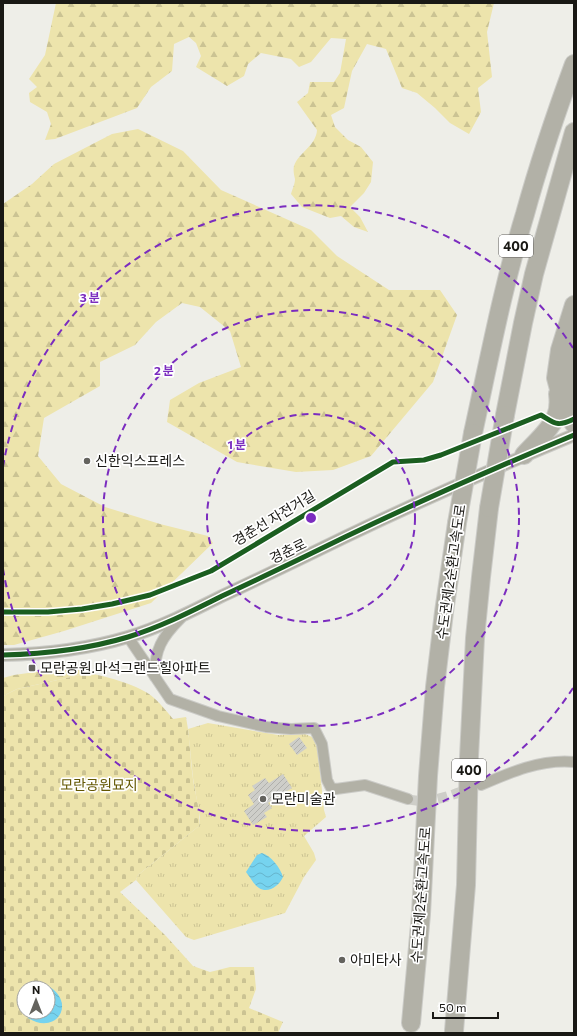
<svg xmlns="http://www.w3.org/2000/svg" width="577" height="1036" font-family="Commissioner,'Noto Sans KR',sans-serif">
<defs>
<pattern id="forest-firs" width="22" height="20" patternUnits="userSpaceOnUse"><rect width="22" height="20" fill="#ede4ac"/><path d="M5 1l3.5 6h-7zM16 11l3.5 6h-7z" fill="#cbc393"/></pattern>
<pattern id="cemetery-stones" width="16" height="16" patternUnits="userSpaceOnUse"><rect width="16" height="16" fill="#ede4ac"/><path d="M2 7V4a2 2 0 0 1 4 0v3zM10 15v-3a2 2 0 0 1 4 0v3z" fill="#cbc393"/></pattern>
<pattern id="park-tufts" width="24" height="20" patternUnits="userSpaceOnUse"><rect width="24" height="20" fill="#ede4ac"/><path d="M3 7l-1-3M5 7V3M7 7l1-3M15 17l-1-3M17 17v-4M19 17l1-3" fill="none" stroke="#cbc393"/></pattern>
<pattern id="water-waves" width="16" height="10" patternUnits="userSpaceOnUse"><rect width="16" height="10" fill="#76d3ef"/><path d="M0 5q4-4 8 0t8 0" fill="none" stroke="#66b4cc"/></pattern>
<pattern id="building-hatch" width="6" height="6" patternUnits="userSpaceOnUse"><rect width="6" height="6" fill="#cecec9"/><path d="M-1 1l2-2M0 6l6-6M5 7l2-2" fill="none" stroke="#b0b0ac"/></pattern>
</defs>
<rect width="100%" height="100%" fill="#eeeee8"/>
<!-- forest -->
<path fill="url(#forest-firs)" d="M56 3H494L487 32 492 77 478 88 481 112 469 134 450 123 435 108 417 93 402 88 386 49 367 44 352 71 344 108 331 115 335 127 348 140 361 147 373 162 371 182 364 193 350 207 360 217 368 232 354 227 341 216 330 218 302 207 291 194C292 190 295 184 295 179 294 175 293 170 294 166 299 152 316 146 317 130L297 102 308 93 310 82H334L340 73 346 39 331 38 311 62 299 67 291 59 261 53 248 64 244 76 227 86 196 67 201 56 196 43 189 37 174 44 172 71 151 87 137 108 55 139 45 140 51 124 47 112 30 102 29 93 37 87 29 79 45 55Z
M138 129 183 151 221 190 311 230 337 256 389 290H440L457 315 433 382 371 456 333 470 296 472 237 462 167 422 170 400 199 383 241 367 230 331 200 307 182 303 156 322 135 345 100 362V386L44 418 38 456 61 484 105 507 160 524 208 536 213 543 151 603 64 631 14 645H3V204L32 184 54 164 112 134Z
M78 666 89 673 17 689 3 696V678L14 675Z"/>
<!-- cemetery -->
<path fill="url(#cemetery-stones)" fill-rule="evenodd" d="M89 673C108 677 140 685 154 698 161 704 167 712 173 719L186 717C190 737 190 758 193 779 195 794 201 811 199 826L138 875 136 880 120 892 166 936 193 966 210 972 230 967H254L256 989 249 1008 283 1022 278 1033H3V696L17 689ZM24 988H48V1012H24Z"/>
<!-- park -->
<path fill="url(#park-tufts)" d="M208 723 278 735 305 734 312 737 317 743 324 810 326 817 304 836 314 853 316 860 304 877 285 913 194 940 186 937 136 880 138 875 199 826 200 818 193 778 188 729Z"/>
<!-- water -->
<path fill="url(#water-waves)" d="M262 853C271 856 280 867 283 877 279 886 268 894 259 888 254 885 250 877 246 872L257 855Z
M47 985C78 1003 56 1036 28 1018L27 1012H48V988H38Z"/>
<!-- building -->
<path fill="url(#building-hatch)" d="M299 737 307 748 297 755 289 744Z
M283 774 292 788 268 803 272 808 264 813 267 817 253 825 244 811 254 804 248 795 255 790 252 786 265 778 269 783Z"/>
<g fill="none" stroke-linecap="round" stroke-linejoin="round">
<!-- minor-tunnel -->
<path stroke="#cecec8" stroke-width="10" stroke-dasharray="10 5" stroke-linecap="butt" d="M408 799C429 805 452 795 471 788"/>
<!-- minor casing -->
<g stroke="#cbcbc7" stroke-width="12">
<path id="minor" d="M128 637 170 699 218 716 266 727 291 729 314 728 322 744 327 780 331 788 336 789 365 785 408 799
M155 677C154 650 162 637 181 618
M481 785C511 772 541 759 574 762"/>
</g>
<!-- tertiary casing -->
<g stroke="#cbcbc7" stroke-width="14">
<path id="tertiary" d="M3 655C45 654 88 649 128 637 161 627 192 611 222 596 263 577 304 557 345 537 420 501 497 467 574 435"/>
</g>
<!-- motorway casing -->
<g stroke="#cbcbc7" stroke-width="20">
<path id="motorway" d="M574 305 560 350 556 378 564 408 574 424
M571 401 569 378 574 346
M505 415 523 323 534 274 574 132
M473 433C489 360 503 286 525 214 539 163 556 113 574 64
M524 455C533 445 552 428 556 416 559 409 559 402 558 394
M411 1023 421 914 428 776 435 687 444 612 457 523
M454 1031 466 885 469 757 475 638 481 577 489 508"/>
</g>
<!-- minor -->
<use href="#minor" stroke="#b2b1a6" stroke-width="10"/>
<!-- tertiary -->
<use href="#tertiary" stroke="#b2b1a6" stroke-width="12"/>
<!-- motorway -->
<use href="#motorway" stroke="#b2b1a7" stroke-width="18"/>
<!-- motorway-bridge casing -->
<g stroke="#cbcbc7" stroke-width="20" stroke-linecap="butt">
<path id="motorway-bridge" d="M489 508 505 415
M457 523 473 433"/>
</g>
<!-- motorway-bridge -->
<use href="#motorway-bridge" stroke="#b2b1a7" stroke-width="18"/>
<!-- cycleway casing -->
<g stroke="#fff" stroke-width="8">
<path id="cycleway" d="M3 612H48L82 609 112 604 150 595 211 571 393 462 424 460 441 455 541 415C556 424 557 427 574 419
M3 655C45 654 88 649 128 637 161 627 192 611 222 596 263 577 304 557 345 537 420 501 497 467 574 435"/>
</g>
<!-- cycleway -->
<use href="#cycleway" stroke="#1b5e20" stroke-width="5"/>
</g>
<!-- distance rings -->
<g fill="none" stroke="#7b2cbf" stroke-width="2" stroke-dasharray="7 5">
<circle cx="311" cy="518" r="104"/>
<circle cx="311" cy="518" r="208"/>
<path d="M573 688A312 312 0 0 1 3 569M3 467A312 312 0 0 1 573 348"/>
</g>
<!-- markers -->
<g fill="#64635e" stroke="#fff" stroke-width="1.5">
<circle cx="87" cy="461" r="4"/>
<rect x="28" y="664" width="8" height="8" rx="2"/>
<circle cx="263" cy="799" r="4"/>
<circle cx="342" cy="960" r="4"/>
</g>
<g text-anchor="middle" stroke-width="3.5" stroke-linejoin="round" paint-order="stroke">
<!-- shield labels -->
<g fill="#fff" stroke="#5e5d5a" stroke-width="1">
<rect x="499" y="235" width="34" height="22" rx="3"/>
<rect x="452" y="759" width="34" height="22" rx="3"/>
</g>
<g font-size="13" font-weight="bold" fill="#191814">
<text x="516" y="251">400</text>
<text x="469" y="775">400</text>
</g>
<!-- poi labels -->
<g font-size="14" fill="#191814" stroke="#fff" text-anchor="start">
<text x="95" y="466">신한익스프레스</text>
<text x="40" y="673">모란공원.마석그랜드힐아파트</text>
<text x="271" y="804">모란미술관</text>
<text x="350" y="965">아미타사</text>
</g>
<!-- street labels -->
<g font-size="14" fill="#191814" stroke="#fff">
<text transform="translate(274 518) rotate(-31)" y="5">경춘선 자전거길</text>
<text transform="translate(288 551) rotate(-26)" y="5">경춘로</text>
<text transform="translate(451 572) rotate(-82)" y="5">수도권제2순환고속도로</text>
<text transform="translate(421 895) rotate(-86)" y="5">수도권제2순환고속도로</text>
</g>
<!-- park labels -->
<g font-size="14" fill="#635702" stroke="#fff">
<text x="99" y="790">모란공원묘지</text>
</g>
</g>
<circle cx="311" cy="518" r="6" fill="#7b2cbf" stroke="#fff" stroke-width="2"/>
<g font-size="12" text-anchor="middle" font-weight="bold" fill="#7b2cbf" stroke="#fff" stroke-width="3.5" stroke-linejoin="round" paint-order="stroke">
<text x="90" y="302">3 분</text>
<text x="164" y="375">2 분</text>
<text x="237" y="449">1 분</text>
</g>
<!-- border -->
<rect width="577" height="1036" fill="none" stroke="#191814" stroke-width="8"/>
<!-- north arrow -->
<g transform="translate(36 1000)"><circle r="19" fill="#ffffff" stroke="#a3a3a1"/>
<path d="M0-3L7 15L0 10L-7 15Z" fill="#64635e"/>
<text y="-6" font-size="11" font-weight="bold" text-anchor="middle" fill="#191814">N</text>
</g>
<!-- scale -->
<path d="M433 1012v6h65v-6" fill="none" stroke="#191814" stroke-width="2"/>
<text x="439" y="1012" font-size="12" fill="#191814" stroke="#ffffff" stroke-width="3" paint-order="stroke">50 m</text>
</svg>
